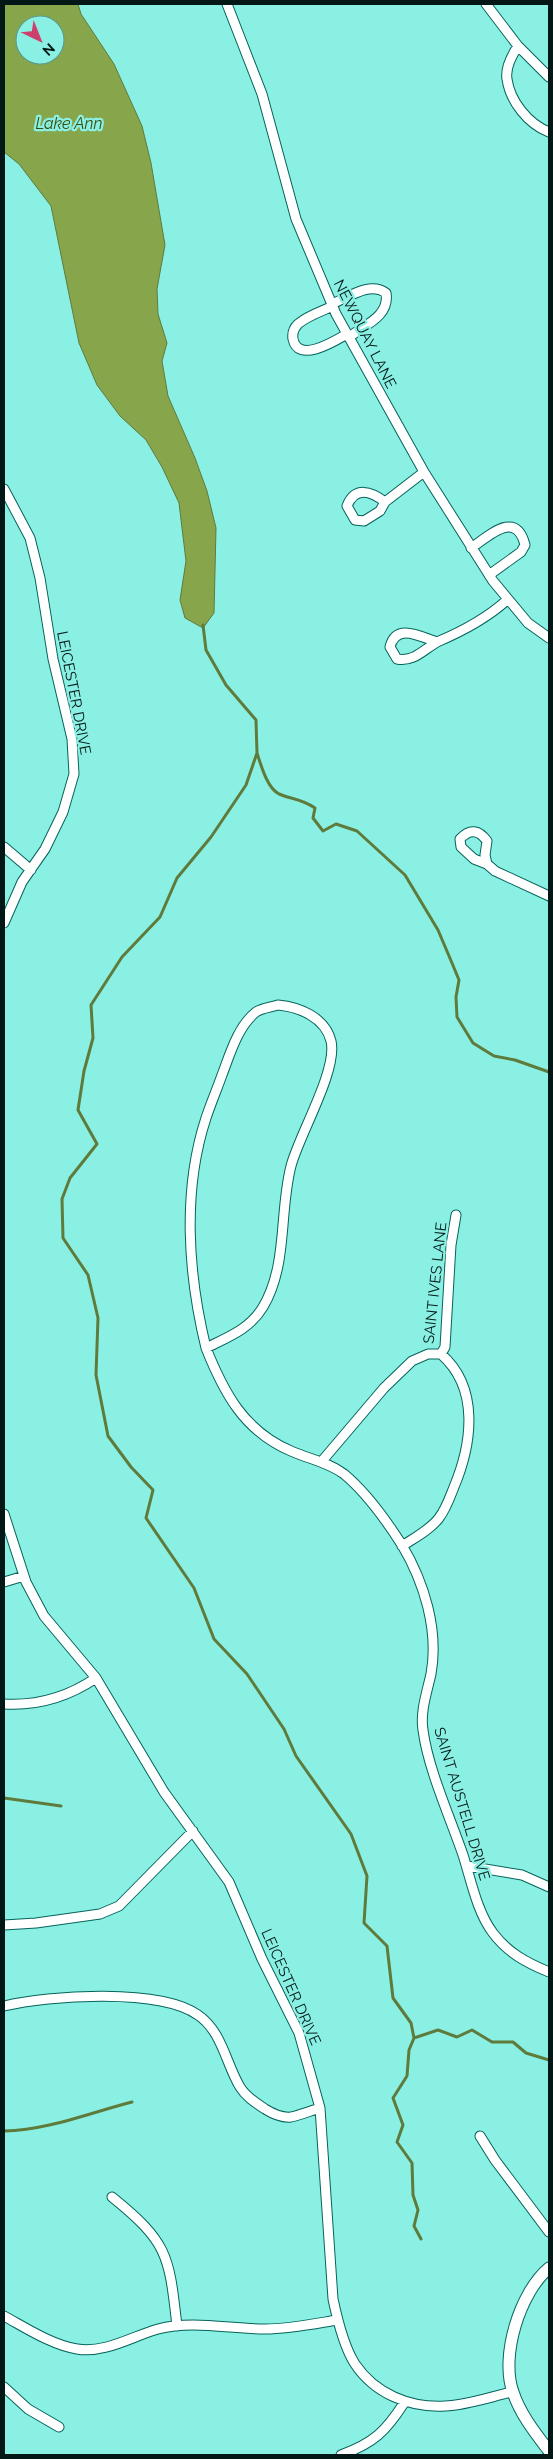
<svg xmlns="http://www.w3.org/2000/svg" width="553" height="2459" font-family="Raleway,sans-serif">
<rect width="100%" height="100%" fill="#8bf0e4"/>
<!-- water -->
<path fill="#87a64c" stroke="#5f7b3c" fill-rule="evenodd" d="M4 4H78L81 14 114 64 142 126 151 163 165 245 157 289 158 314 167 343 162 361 168 396 195 458 207 491 216 528 214 613 203 628 185 618 180 600 186 561 179 503 162 467 146 440 120 416 97 385 79 343 51 206 19 164 4 152ZM25 25H55V55H25Z"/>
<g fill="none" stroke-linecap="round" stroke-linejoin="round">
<!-- stream -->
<path stroke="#5f7b3c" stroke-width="3" d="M203 625 206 650 226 685 256 720 257 753 246 785 211 837 177 878 160 917 122 957 91 1005 93 1038 84 1071 78 1110 97 1144 70 1178 62 1199 63 1238 88 1275 98 1318 96 1375 108 1436 131 1467 153 1490 146 1518 194 1588 214 1639 247 1674 284 1729 296 1756 351 1834 367 1876 364 1923 387 1946 393 1998 411 2023 414 2038 409 2050 407 2076 393 2098 403 2125 397 2142 412 2163 413 2195 418 2210 414 2226 421 2239
M257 753C261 765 267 788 279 794 293 800 300 798 315 808L313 818 323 831 336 824 357 831 405 875 438 930 452 963 459 980 456 997 457 1017 473 1043 494 1056 515 1060 549 1072
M4 1798 61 1806
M414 2038 438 2030 457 2037 472 2030 492 2042H513L526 2053 549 2060
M4 2131C48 2130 89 2113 132 2102"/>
<!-- minor casing -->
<g stroke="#05635b" stroke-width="11">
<path id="minor" d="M227 4 262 94 296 219 336 314 424 472 493 581 528 623 549 638
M486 4 518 46 549 77
M518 46C512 55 505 67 507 79 510 101 528 124 549 132
M332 304C349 297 370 281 386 293 390 316 365 325 349 337
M333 306C322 311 307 316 298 324 294 328 292 333 293 339 298 364 335 341 347 334
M4 489 30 538 40 578 53 659 72 739 74 774 63 812 45 849 22 882 4 923
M385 502 380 511 364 521 355 520 347 506C355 486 371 491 385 502L424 472
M471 548C489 536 516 509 525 545L521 552 489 575
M437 642C423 650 414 662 397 659L390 647C396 622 421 637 437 642 463 631 486 619 507 600
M4 847 31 870
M487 864 485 855 487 841C479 830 470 828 460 839L461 847 474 859 487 864 495 871 549 896
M278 1005C299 1007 325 1017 331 1041 338 1070 299 1135 291 1166 279 1212 288 1265 263 1307 250 1329 228 1337 206 1348 188 1274 182 1191 206 1118 211 1103 217 1089 222 1075 230 1054 238 1026 256 1012 261 1008 272 1007 278 1005Z
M206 1348C224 1393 244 1431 291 1451 309 1459 328 1462 344 1474 367 1493 386 1520 402 1545 424 1582 439 1630 431 1674 427 1692 420 1712 423 1730 428 1769 450 1817 463 1855 471 1880 477 1912 493 1933 508 1953 527 1963 549 1972
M441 1354 445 1347 451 1245 456 1215
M322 1461 384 1388 412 1361 428 1354H441C480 1388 472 1444 454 1487 450 1497 446 1509 439 1518 430 1530 414 1538 402 1546
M4 1514 26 1582 44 1616 96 1678 164 1792 229 1882 262 1959 299 2033 320 2108 333 2299C337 2318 344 2347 355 2364 375 2394 410 2408 445 2406 467 2405 490 2397 512 2392
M4 1582 24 1576
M4 1704C38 1706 68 1697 96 1678
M467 1866 522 1875 549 1887
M4 1925 36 1923 100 1914 119 1906 193 1831
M4 2006C49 1995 160 1988 198 2015 222 2031 226 2064 240 2087 246 2097 256 2103 265 2109 273 2114 282 2118 291 2117 300 2115 310 2111 320 2108
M480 2136 495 2160 549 2232
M112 2197C169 2243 169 2256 177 2326
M4 2316C26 2328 52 2345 77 2349 104 2354 133 2336 158 2329 192 2320 230 2329 265 2329 289 2329 313 2324 337 2320
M4 2387 28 2409 59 2427
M341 2455C374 2443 386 2431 404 2403"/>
</g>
<!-- secondary casing -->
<g stroke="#05635b" stroke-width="13">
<path id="secondary" d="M549 2268C520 2292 500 2356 513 2392 520 2414 536 2434 549 2451"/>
</g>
<!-- minor -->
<use href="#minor" stroke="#fff" stroke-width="9"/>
<!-- secondary -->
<use href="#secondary" stroke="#fff" stroke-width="11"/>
</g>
<g text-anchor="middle" stroke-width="4.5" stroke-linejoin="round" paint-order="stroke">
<!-- street labels -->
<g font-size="15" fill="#031816" stroke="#8bf0e4">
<text transform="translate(365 334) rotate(63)" y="5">NEWQUAY LANE</text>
<text transform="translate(74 693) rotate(79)" y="5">LEICESTER DRIVE</text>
<text transform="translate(435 1283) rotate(-84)" y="5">SAINT IVES LANE</text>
<text transform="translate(462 1804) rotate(73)" y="5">SAINT AUSTELL DRIVE</text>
<text transform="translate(291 1987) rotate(66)" y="5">LEICESTER DRIVE</text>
</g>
<!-- water labels -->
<g font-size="16" font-style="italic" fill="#394c09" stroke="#8bf0e4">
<text x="69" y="129">Lake Ann</text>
</g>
</g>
<!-- border -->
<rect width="553" height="2459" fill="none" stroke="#031816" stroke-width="10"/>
<!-- north arrow -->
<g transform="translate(40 40) rotate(137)"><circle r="24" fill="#8bf0e4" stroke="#559a92"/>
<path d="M0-4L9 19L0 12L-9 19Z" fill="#cd3f6d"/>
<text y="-8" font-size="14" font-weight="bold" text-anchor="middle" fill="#031816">N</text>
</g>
</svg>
